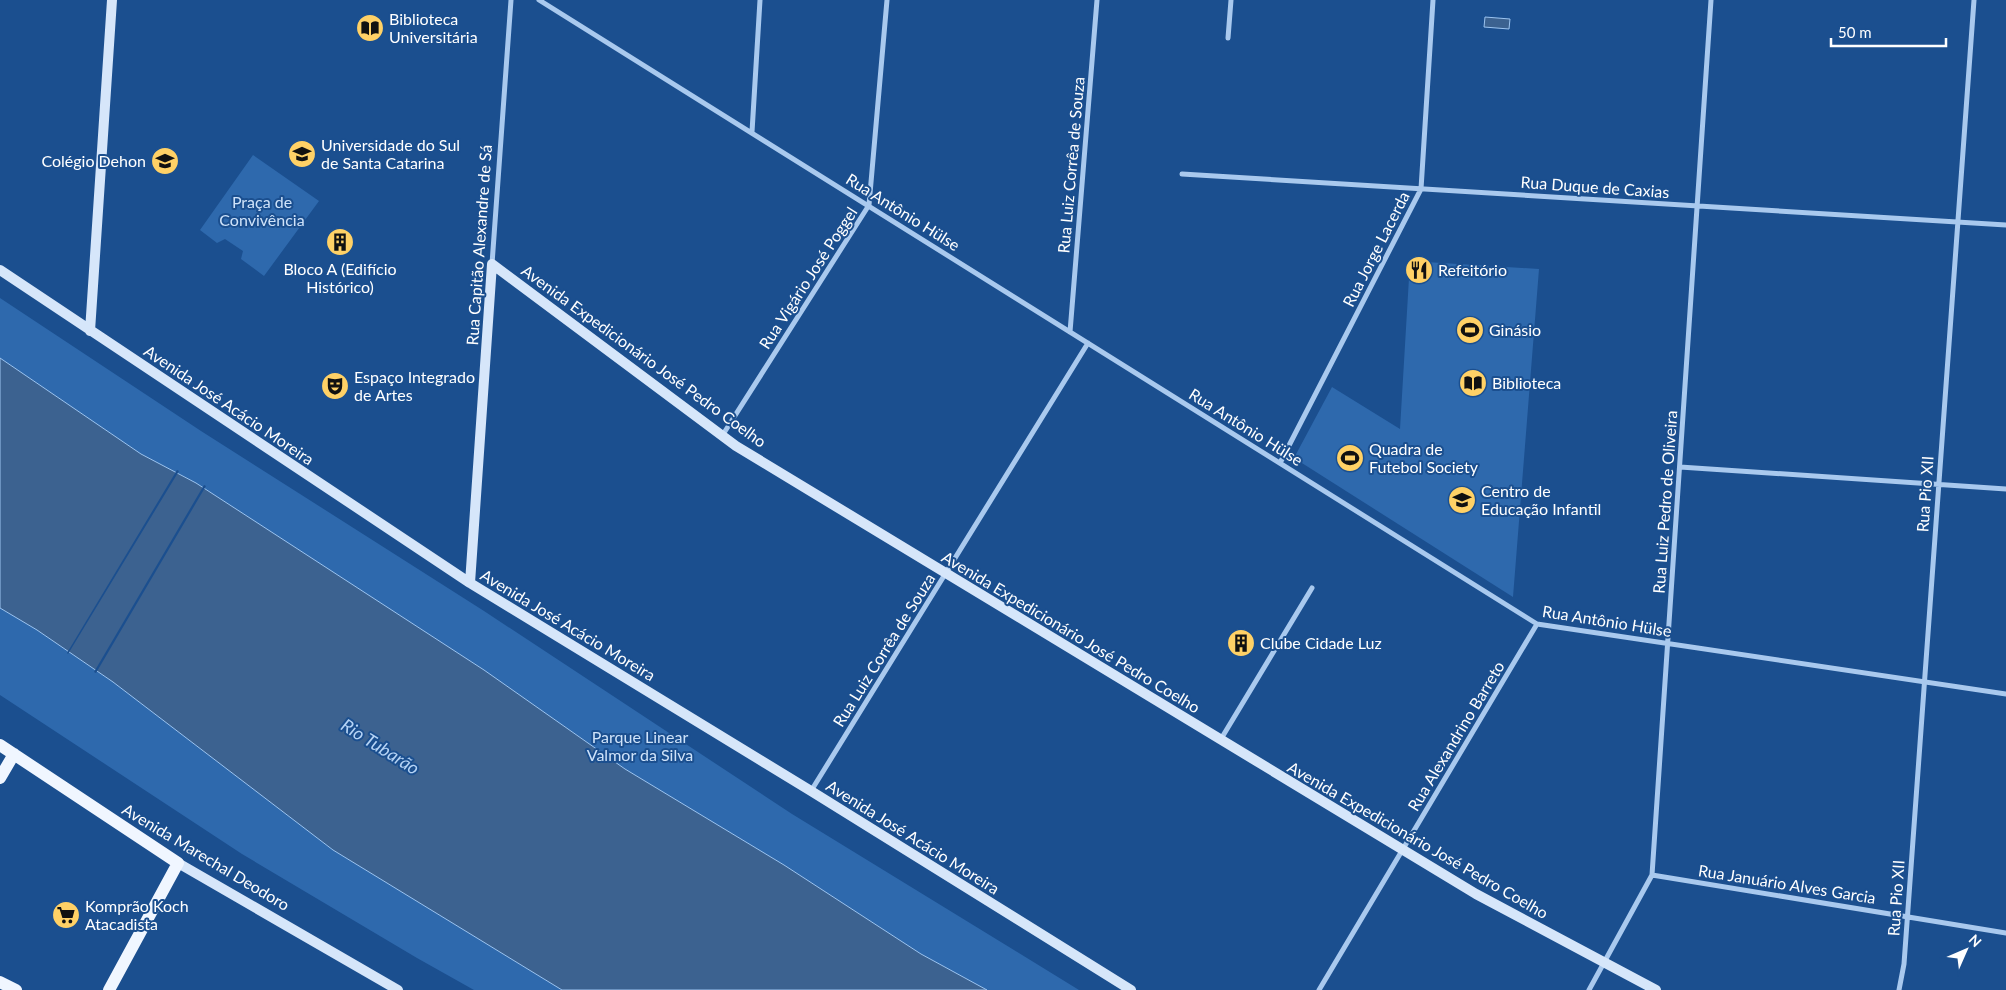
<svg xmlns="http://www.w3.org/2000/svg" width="2006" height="990" font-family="Lato,sans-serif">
<rect width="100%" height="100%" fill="#1b4f8f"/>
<!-- green -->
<path fill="#2e69ad" d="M253 155 319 201 264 276 241 259 243 251 225 239 217 243 200 230Z
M1410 261 1539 269 1513 597 1294 458 1332 387 1400 429Z
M0 298 201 431 484 611 792 814 1079 990H987L921 954 784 865 625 769 484 670 196 483 141 454 0 358Z
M0 608 37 630 113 682 333 850 562 990H474L417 958 242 854 0 695Z"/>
<!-- water -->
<path fill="#3c6290" stroke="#9cc4f0" d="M1485 17 1510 19 1509 29 1484 27Z
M0 358 141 454 196 483 484 670 625 769 784 865 921 954 987 990H562L333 850 113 682 37 630 0 608Z"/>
<!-- pier -->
<path fill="#1b4f8f" d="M177 470 179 471 68 654 67 653Z
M204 485 206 486 96 673 94 672Z"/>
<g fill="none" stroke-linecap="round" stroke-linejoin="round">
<!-- street -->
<path stroke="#a9c9ee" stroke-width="5" d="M539 0 1537 624 2006 694
M1228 38 1231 0
M752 132 760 0
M1182 174 2006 225
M492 264 511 0
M1070 332 1097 0
M722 436 869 205 887 0
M1280 463 1421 189 1433 0
M1680 467 2006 489
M1221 739 1312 588
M811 791 1088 343
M1652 875 2006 933
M1319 990 1537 624
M1589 990 1652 875 1711 0
M1899 990 1904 964 1974 0"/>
<!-- secondary -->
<path stroke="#d6e6fa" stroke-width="10" d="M492 264 736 446 1476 894 1656 990
M0 270 470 583 811 791 1131 990
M90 331 112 0
M470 583 492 264
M178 863 398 990"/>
<!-- primary -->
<path stroke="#f0f6ff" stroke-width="12" d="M0 745 178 863 109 990
M0 778 14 754
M0 982 16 990"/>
</g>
<!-- icons -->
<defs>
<g id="library-disc" transform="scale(1.4375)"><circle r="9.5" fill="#ffd166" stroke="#1b4f8f"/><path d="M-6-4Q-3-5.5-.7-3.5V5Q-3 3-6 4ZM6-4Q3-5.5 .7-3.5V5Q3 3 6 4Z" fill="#111"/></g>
<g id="university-disc" transform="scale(1.4375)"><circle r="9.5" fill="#ffd166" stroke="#1b4f8f"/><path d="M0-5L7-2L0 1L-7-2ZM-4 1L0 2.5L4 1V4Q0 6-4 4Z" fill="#111"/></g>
<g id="school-disc" transform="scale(1.4375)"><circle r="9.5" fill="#ffd166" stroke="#1b4f8f"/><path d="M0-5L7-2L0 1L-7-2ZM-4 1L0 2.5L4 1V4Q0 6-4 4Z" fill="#111"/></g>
<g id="building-disc" transform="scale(1.4375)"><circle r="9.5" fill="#ffd166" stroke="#1b4f8f"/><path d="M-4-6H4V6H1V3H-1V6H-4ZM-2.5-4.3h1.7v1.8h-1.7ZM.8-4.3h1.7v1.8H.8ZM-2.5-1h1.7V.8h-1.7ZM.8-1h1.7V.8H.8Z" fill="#111"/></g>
<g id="restaurant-disc" transform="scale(1.4375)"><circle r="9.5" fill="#ffd166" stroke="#1b4f8f"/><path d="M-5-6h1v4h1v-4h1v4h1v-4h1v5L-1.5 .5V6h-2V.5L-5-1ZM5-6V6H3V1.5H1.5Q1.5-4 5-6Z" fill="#111"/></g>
<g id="stadium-disc" transform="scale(1.4375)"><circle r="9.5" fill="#ffd166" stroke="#1b4f8f"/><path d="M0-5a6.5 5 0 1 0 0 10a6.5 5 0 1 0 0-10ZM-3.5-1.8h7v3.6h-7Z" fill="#111"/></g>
<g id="theatre-disc" transform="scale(1.4375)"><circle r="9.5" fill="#ffd166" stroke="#1b4f8f"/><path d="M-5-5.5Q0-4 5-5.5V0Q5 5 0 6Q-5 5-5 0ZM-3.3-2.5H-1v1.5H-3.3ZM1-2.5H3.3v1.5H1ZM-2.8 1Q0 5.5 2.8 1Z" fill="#111"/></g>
<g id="supermarket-disc" transform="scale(1.4375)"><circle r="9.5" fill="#ffd166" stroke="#1b4f8f"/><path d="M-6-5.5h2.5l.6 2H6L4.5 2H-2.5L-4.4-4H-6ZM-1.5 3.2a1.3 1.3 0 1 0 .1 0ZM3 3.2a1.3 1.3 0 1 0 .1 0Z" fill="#111"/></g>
</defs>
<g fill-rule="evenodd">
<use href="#library-disc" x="370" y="28"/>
<use href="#university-disc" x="302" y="154"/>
<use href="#school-disc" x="165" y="161"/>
<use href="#building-disc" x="340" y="242"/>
<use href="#restaurant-disc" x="1419" y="270"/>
<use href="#stadium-disc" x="1470" y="330"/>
<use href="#library-disc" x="1473" y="383"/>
<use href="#theatre-disc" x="335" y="386"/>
<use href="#stadium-disc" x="1350" y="458"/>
<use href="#school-disc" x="1462" y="500"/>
<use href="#building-disc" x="1241" y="643"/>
<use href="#supermarket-disc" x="66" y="915"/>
</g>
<g text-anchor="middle" stroke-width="4" stroke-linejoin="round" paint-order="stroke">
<!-- poi labels -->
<g font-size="16" fill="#fff" stroke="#1b4f8f" text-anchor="start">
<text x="389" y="25">Biblioteca<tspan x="389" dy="18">Universitária</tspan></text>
<text x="321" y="151">Universidade do Sul<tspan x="321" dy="18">de Santa Catarina</tspan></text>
<text x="146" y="167" text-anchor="end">Colégio Dehon</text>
<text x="340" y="275" text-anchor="middle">Bloco A (Edifício<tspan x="340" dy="18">Histórico)</tspan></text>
<text x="1438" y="276">Refeitório</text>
<text x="1489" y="336">Ginásio</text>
<text x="354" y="383">Espaço Integrado<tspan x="354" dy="18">de Artes</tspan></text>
<text x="1492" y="389">Biblioteca</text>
<text x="1369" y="455">Quadra de<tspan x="1369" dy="18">Futebol Society</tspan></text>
<text x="1481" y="497">Centro de<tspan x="1481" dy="18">Educação Infantil</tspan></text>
<text x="1260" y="649">Clube Cidade Luz</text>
<text x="85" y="912">Komprão Koch<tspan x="85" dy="18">Atacadista</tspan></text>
</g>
<!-- street labels -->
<g font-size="16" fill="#fff" stroke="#1b4f8f">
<text transform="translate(1071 165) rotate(-85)" y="6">Rua Luiz Corrêa de Souza</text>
<text transform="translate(1595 187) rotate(4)" y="6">Rua Duque de Caxias</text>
<text transform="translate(903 212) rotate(32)" y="6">Rua Antônio Hülse</text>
<text transform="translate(479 245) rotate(-86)" y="6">Rua Capitão Alexandre de Sá</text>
<text transform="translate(1376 249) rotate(-63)" y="6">Rua Jorge Lacerda</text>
<text transform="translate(808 278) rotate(-57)" y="6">Rua Vigário José Poggel</text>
<text transform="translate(644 356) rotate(36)" y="6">Avenida Expedicionário José Pedro Coelho</text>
<text transform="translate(229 405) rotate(34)" y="6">Avenida José Acácio Moreira</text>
<text transform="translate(1246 427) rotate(32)" y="6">Rua Antônio Hülse</text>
<text transform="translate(1925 494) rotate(-86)" y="6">Rua Pio XII</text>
<text transform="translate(1665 502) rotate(-86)" y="6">Rua Luiz Pedro de Oliveira</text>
<text transform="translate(1607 621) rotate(9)" y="6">Rua Antônio Hülse</text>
<text transform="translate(568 625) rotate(31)" y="6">Avenida José Acácio Moreira</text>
<text transform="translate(1071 632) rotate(31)" y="6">Avenida Expedicionário José Pedro Coelho</text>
<text transform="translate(884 650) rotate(-58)" y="6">Rua Luiz Corrêa de Souza</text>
<text transform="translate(1456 736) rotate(-59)" y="6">Rua Alexandrino Barreto</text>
<text transform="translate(913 837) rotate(32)" y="6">Avenida José Acácio Moreira</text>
<text transform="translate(1418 840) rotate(30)" y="6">Avenida Expedicionário José Pedro Coelho</text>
<text transform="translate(206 857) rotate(31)" y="6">Avenida Marechal Deodoro</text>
<text transform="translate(1787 884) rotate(9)" y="6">Rua Januário Alves Garcia</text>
<text transform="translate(1896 898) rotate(-86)" y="6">Rua Pio XII</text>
</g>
<!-- park labels -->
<g font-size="16" fill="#cfe3fa" stroke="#1b4f8f">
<text x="262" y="208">Praça de<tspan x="262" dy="18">Convivência</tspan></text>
<text x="640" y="743">Parque Linear<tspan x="640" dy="18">Valmor da Silva</tspan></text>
</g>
<!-- water labels -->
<g font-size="18" font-style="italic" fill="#b5d3f5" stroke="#1b4f8f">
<text transform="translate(380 747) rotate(32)" y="6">Rio Tubarão</text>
</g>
</g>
<!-- north arrow -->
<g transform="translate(1966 950) rotate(45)" stroke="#1b4f8f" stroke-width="4" paint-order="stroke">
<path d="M0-4L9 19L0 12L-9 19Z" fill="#ffffff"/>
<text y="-8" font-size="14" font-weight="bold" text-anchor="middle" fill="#ffffff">N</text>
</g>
<!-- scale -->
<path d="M1831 38v8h115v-8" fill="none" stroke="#ffffff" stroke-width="2.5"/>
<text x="1838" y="38" font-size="15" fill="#ffffff" stroke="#1b4f8f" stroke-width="4" paint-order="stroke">50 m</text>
</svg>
